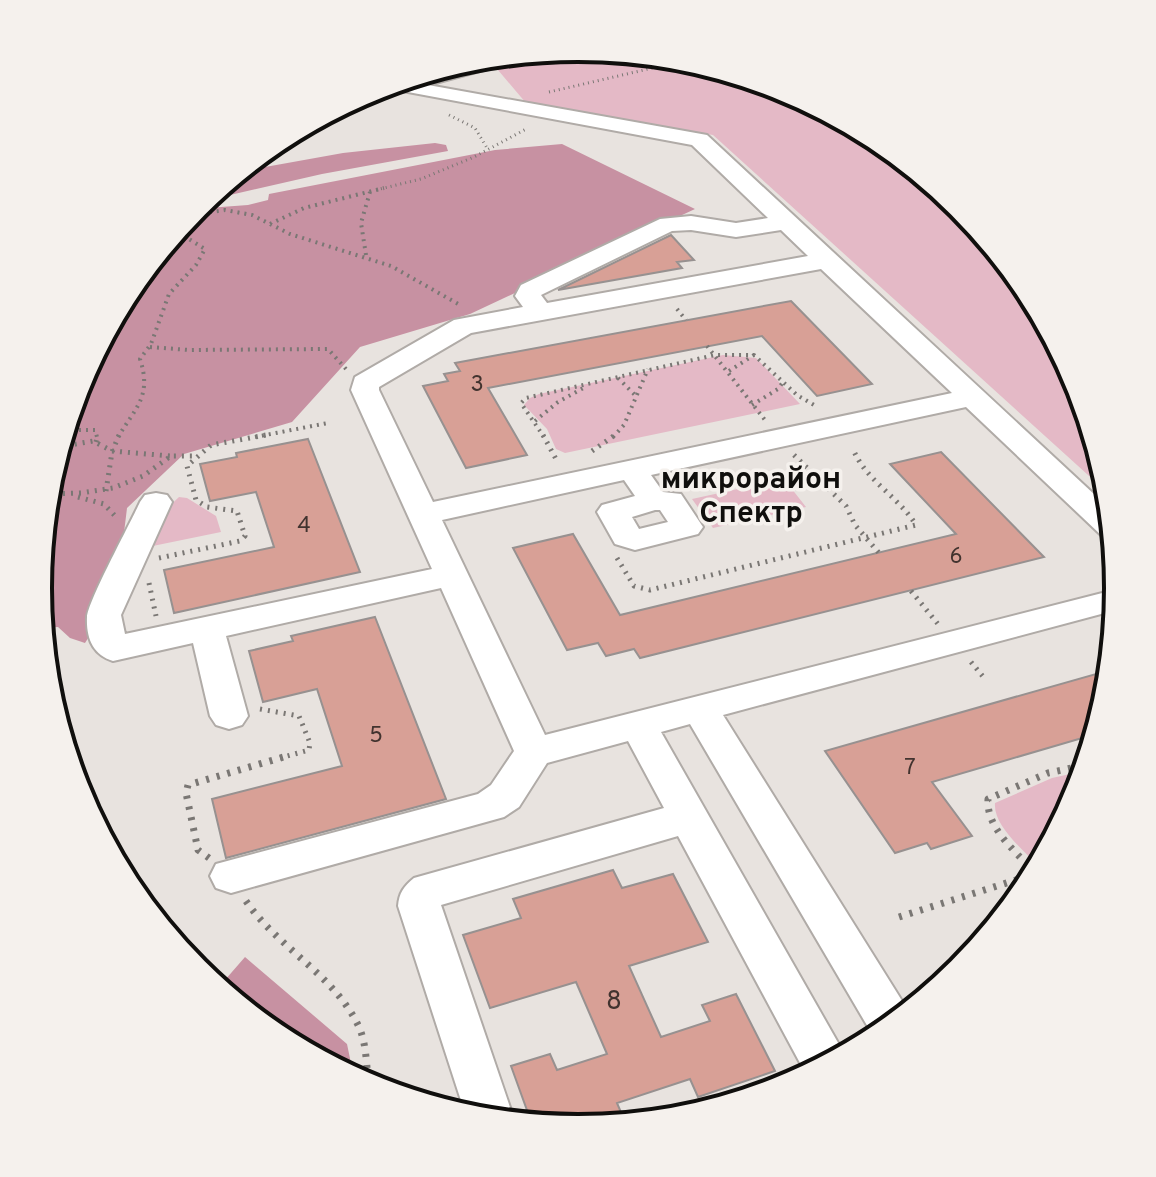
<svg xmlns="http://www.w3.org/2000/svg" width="1156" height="1177" font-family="Overpass,sans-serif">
<rect width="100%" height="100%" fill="#e8e3df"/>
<!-- green -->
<path fill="#e4b9c6" d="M578 49C649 56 719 62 785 90 931 151 1046 279 1091 430 1098 450 1107 472 1109 494L713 135 526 103 487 57Z
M723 355 756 358 800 404 565 453 556 449 547 429 524 405 530 398 539 394Z
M784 479 806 507 713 528 692 499Z
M179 497 187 498 216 516 221 532 143 548 158 517Z
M1084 771 1077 796 1039 867C1024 850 993 826 995 803L1052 778Z"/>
<!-- forest -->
<path fill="#c791a2" d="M435 143 446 145 448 151 322 174 204 201 238 172 343 153Z
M562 144 695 209 470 314 360 347 292 422 184 454 127 508C121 560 115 599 85 643L70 638 58 627 42 628C30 509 66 391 128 290 146 261 172 236 194 209L248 205 268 200 269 194 495 150Z
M245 957 347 1044 354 1078 278 1037 218 988Z"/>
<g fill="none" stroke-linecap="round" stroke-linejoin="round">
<!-- stream -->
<path stroke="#8d9e6f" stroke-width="5" d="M362 95 387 97"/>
</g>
<!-- building -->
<path fill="#d8a096" stroke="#979190" stroke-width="2" d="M671 235 694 260 677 262 682 268 558 290Z
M791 301 872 384 817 396 762 336 488 388 527 455 466 468 423 386 448 381 444 374 460 371 455 363Z
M308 439 360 572 174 613 164 570 274 547 256 492 210 501 200 464 237 457 236 453Z
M941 452 1044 557 640 658 634 649 606 656 598 643 567 650 513 548 573 534 620 615 956 534 890 464Z
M375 617 446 799 226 858 212 799 342 766 317 689 263 702 249 651 293 641 291 636Z
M1110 670 1108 694 1096 734 932 782 972 836 931 849 927 843 895 853 825 751Z
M613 870 622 888 673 874 708 942 629 966 661 1037 710 1021 702 1005 736 994 775 1071 698 1097 690 1079 617 1103 626 1124 578 1128 532 1124 511 1066 550 1054 557 1070 607 1054 576 982 490 1008 463 935 521 918 513 899Z"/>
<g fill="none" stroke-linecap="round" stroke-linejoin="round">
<!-- minor casing -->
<g stroke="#b0aba7" stroke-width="4">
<path id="minor" d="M530 53 528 58 428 85 707 135 1110 509 1113 538 1101 535 966 407 651 475 663 492 681 494 703 527 698 534 635 550 615 544 597 512 602 505 635 496 624 480 442 520 545 735 1118 589 1116 610 723 715 909 1012 875 1039 690 724 661 732 845 1055 807 1076 678 836 441 905 515 1122 466 1116 398 906C399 893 404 886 414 878L664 808 628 741 547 763 519 807 504 817 231 893 216 888 210 876 216 864 478 794 491 785 514 751 441 588 226 636 248 716 242 725 229 729 216 725 210 716 193 643 113 661C93 655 86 638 87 617 88 601 131 522 140 502L145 495 156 493 167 495 172 502 121 615 125 634 432 569 351 390 355 377 454 320 523 307 515 296 521 285 660 219 691 216 736 223 768 218 692 145 381 87 486 58ZM691 230 736 237 781 230 808 256 547 303 541 295 672 231ZM821 269 952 393 433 502 379 390V387L471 333ZM655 510H660L668 522 639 529 632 517Z"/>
</g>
<!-- path-far3 -->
<path stroke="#7a7774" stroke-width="3" stroke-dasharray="1 4" stroke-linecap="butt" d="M549 92 687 60
M449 115 475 128 487 148
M376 190 421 179 474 157 528 128"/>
<!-- path-far2 -->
<path stroke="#7a7774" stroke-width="4" stroke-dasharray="2 5" stroke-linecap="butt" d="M189 215 225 210 252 215 290 234 391 266 460 305
M270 224 304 208 384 188
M366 255 361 223 370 192
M677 309 686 320
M707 346 765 420
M150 347 189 350 328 349 346 369
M729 371 754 355
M618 378 636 396
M752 405 778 389 783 382
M535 421 558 402 587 386
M65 430H95L97 437
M118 437C136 407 152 396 140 359L151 344 169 294 196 265 205 249 176 231
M255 437 328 423
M544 437 521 403 526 398 715 355H754L797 395 814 405
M613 437 624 425 648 369"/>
<!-- path-far1 -->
<path stroke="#7a7774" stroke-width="5" stroke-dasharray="2 6" stroke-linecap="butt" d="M543 435 556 459
M96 442 98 435
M59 447 93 441 112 451 170 456
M592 451 615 435
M794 455 846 506 855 525 879 553
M106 491 112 452 119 435
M47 494 81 493 113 488 143 476 171 456H197
M78 497 104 504 117 518
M159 558 240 541 245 536 237 511 207 507 196 500 187 466 211 445 266 435
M617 558 634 586 650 590 916 525C898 496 866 481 853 449
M149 583 156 616
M911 591 938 624
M971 662 985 679
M260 709 299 716 310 743 309 750 280 758"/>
<!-- path -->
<path stroke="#7a7774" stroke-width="7" stroke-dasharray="3 8" stroke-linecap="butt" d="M209 858 198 850 186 793 188 785 287 756
M1035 873C1017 852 986 829 988 799L1048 773 1086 765
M246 901C277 947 334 975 358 1025 367 1043 366 1066 369 1086
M899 917 1035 874"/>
<!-- minor -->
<use href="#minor" fill="#fff" fill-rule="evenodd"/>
</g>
<g text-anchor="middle" stroke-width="7" stroke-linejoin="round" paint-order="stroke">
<!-- number labels -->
<g font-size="22" fill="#42332f">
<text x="477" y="391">3</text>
<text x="304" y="532">4</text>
<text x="956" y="563">6</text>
<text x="376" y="742">5</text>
<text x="910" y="774">7</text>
</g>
<!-- near-number labels -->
<g font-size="26" fill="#42332f">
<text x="614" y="1009">8</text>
</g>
<!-- quarter labels -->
<g font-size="30" font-weight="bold" fill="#100f0d" stroke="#f5f1ed">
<text x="751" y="488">микрорайон<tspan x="751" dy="34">Спектр</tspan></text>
</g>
</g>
<!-- crop -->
<path d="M0 0H1156V1177H0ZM52 588a526 526 0 1 1 1052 0a526 526 0 1 1-1052 0Z" fill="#f5f1ed" fill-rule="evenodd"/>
<path fill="none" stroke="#100f0d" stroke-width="4" d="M52 588a526 526 0 1 1 1052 0a526 526 0 1 1-1052 0Z"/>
</svg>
